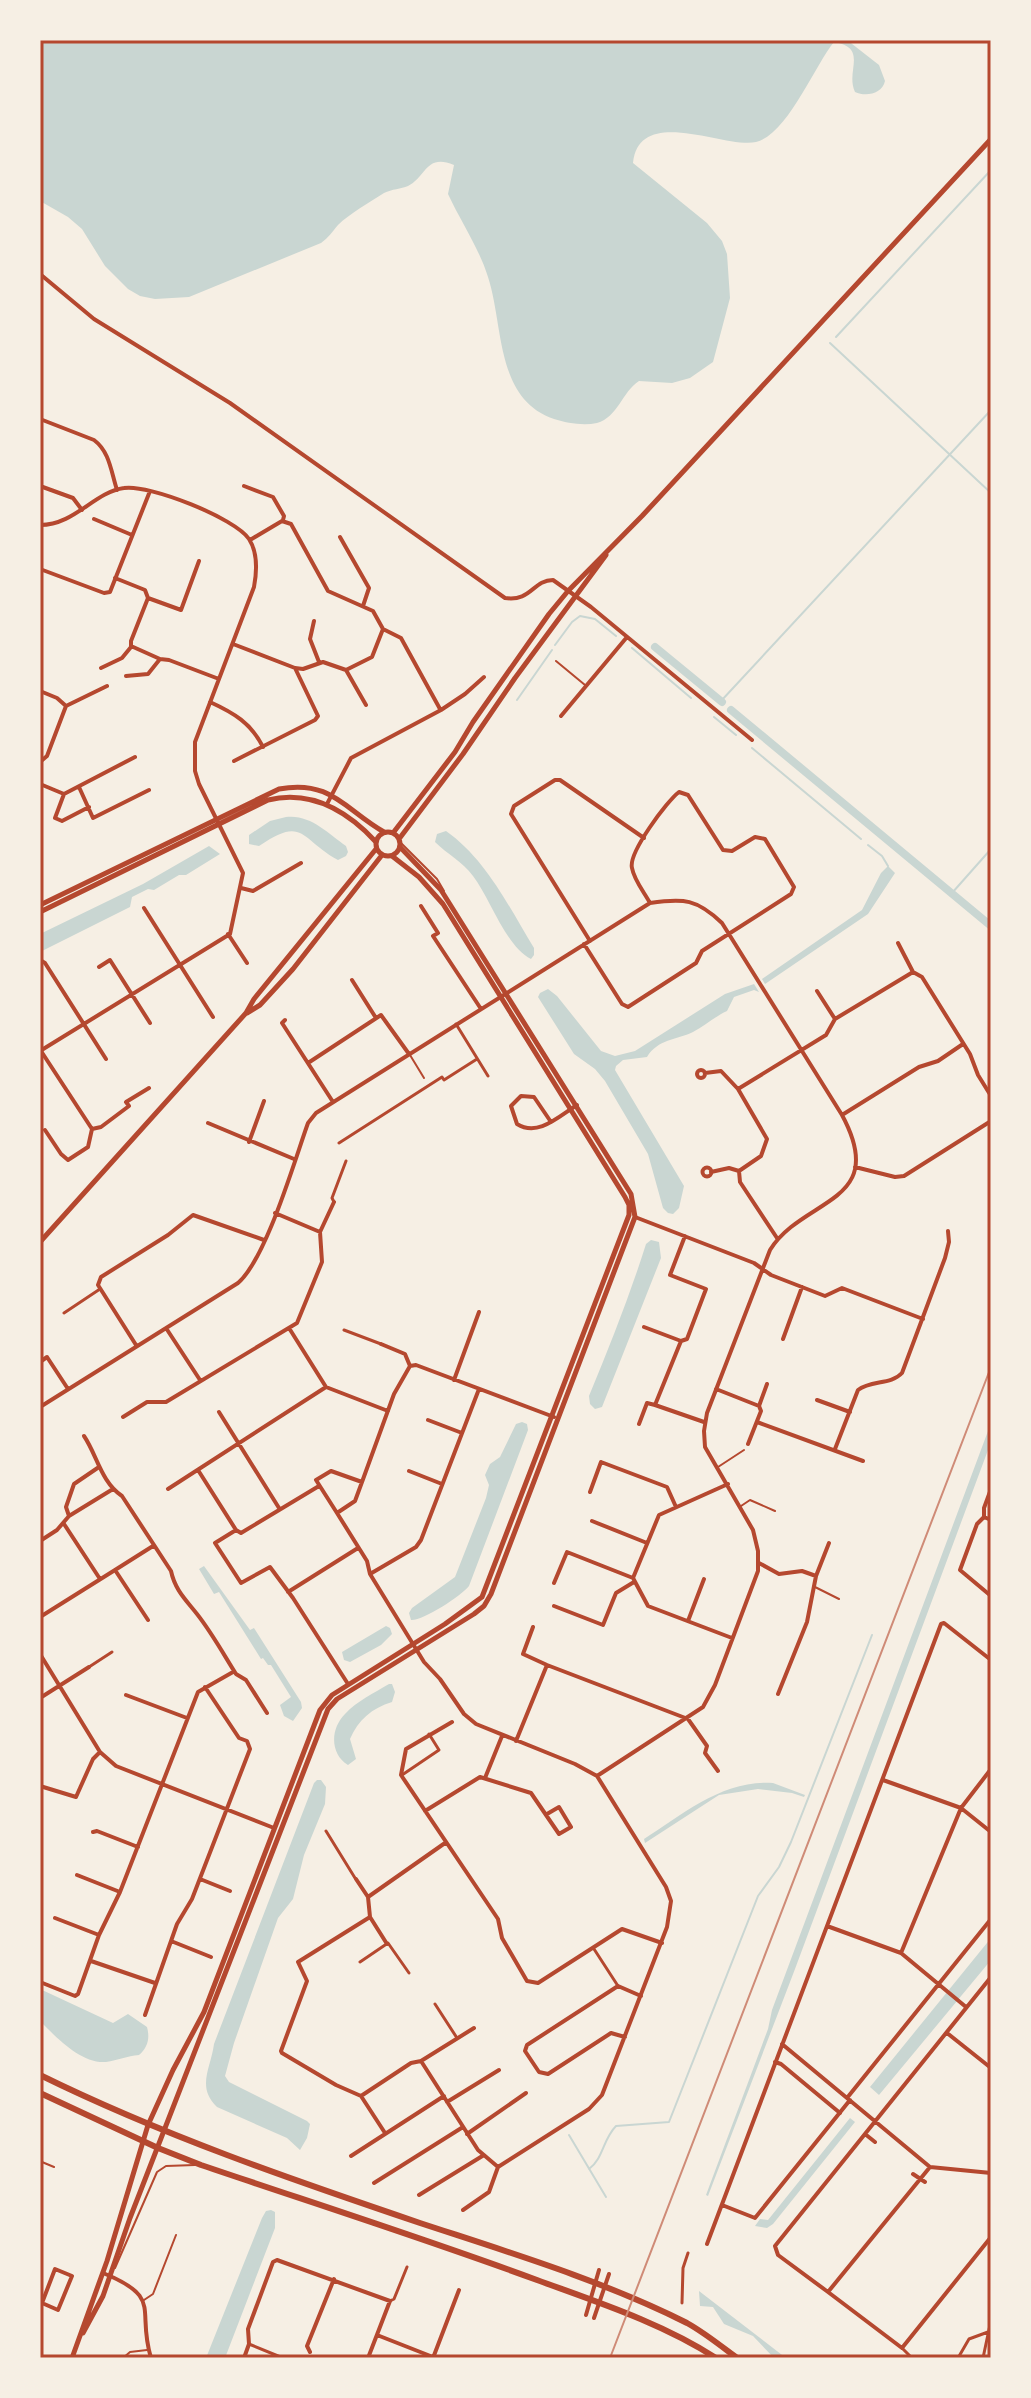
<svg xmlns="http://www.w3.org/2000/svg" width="1031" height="2398" font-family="'Exo 2',sans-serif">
<rect width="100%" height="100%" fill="#f6efe4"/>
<!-- water -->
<path fill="#c9d6d2" d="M40 40H847L879 65 885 81C882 94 866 97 855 92 845 71 869 48 834 42 815 65 787 135 756 142 725 149 639 104 633 163L707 223 722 241 727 254 730 298 713 362 690 378 672 383 639 381C622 392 618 417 597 423 583 426 567 423 554 419 495 399 504 326 488 277 479 248 461 222 448 194L454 165C426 153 426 177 408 186 401 189 392 189 384 193 370 202 349 214 338 225 332 232 329 237 321 243L189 297 155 299 140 296 128 289 105 266 82 229 68 217 40 201Z
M286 817C310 814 328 833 346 846L348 852 346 856 338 860C300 839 304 815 259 846L249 844V835L270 821Z
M446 831C486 859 509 907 534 948V955L531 959C506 947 490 898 473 876 463 862 447 854 435 842L437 834Z
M209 846 220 854 186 875H179L154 890 148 889 132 897 130 907 40 952V934L143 884Z
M888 866 895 873 868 914 765 984 762 979 862 910 881 873Z
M754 984 759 992 754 990 734 997 727 1011C714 1017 705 1026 693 1032 676 1040 658 1039 647 1057L623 1060 616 1066 615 1070 684 1186 679 1208 673 1214 668 1213 663 1208 648 1154 605 1081 595 1069 574 1054 538 997 540 993 548 989 557 996 601 1051 615 1056 635 1051 725 994Z
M651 1240 659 1242 661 1258 602 1407 595 1409 590 1404 589 1396C610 1345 630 1295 646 1244Z
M522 1422 527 1424 528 1430 469 1586C461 1596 423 1621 411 1620L409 1613 412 1608 455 1577 486 1498 489 1485 485 1475 490 1464 500 1457 516 1424Z
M991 1423V1442L795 1969 708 2196 706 2195 768 2029 772 2010Z
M204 1566 250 1630 254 1628 301 1702 302 1708 293 1721 284 1716 280 1705 291 1697 271 1665H268L263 1658 261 1659 219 1592 214 1594 199 1569Z
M386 1626 390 1628 392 1634 381 1645 350 1662 344 1660 342 1652Z
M389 1684H392L395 1692 392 1702C372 1708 358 1720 350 1739L356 1759 348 1765C330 1754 330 1729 345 1714 357 1701 374 1693 389 1684Z
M317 1780H321L326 1787 325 1804 304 1855 293 1899 278 1918 234 2043 225 2076 229 2082 307 2121 310 2124 307 2138 300 2150 287 2138 217 2107C196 2087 211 2068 214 2044L314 1783Z
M773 1783 805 1795 804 1797 792 1793 758 1789 719 1795 645 1843 644 1839C683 1814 724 1779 773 1783Z
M991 1938V1960L879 2095 870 2087Z
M40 1989 113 2023 128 2014 147 2027C150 2038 148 2047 139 2055 127 2056 118 2060 106 2062 81 2064 56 2037 40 2021Z
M850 2118 855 2122 773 2224 767 2228 755 2226 760 2219 768 2220Z
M271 2210 275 2212V2228L225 2358H206L262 2218 266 2211Z
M699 2291 786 2358H774L753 2336 724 2324 713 2307 700 2306Z"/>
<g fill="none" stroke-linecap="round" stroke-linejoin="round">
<!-- stream -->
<path stroke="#c9d6d2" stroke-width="2" d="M836 337 991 170
M830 343 991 493
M555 645 572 622 580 616 595 619 616 636
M632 648 691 698
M517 700 552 650
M721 701 991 410
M714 717 736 735
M752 748 861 839
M868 845 882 856 888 866
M952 893 991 849
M569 2135 606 2197
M589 2169C603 2159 603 2139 616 2126L669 2122 758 1896 779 1867 791 1842 872 1635"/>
<!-- canal -->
<path stroke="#c9d6d2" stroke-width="8" d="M655 647 722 702
M731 710 991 926"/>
<!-- service -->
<path stroke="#b5482f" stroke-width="2" d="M556 661 585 685
M400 842 437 879 444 891
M410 1055 424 1078
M718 1467 744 1450
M741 1506 750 1500 775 1511
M815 1587 839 1599
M42 2162 54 2167
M115 2268 157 2172 166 2166 195 2165
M144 2300 153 2294 176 2235
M123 2358 130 2352 147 2350"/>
<!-- pedestrian -->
<path stroke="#b5482f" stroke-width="3" d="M456 1024 488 1076
M339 1143 442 1077 444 1080 477 1059
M334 1202 332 1198 346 1161
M64 1313 100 1289
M344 1330 381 1344
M89 1667 112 1652
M402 1775 439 1750 429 1734
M326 1831 355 1878
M594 1949 618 1986
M360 1962 388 1943 409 1973
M435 2004 457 2038
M390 2301 394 2299 407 2267
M682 2303 683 2268 688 2253
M249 2344 283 2358
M902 2348 912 2358
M958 2358 969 2339 988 2332
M983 2358 991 2320"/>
<!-- minor -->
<path stroke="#b5482f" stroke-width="4" d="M40 274 94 319 230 403 505 598C531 602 533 580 553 580L591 607 752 740
M40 419 94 440C110 452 111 472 117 490
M40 486 73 498 82 510
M244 486 273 497 284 516 283 520
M94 519 132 535
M40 525C75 525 94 492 124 488 149 484 235 518 249 539 258 553 257 571 254 587L195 742V771L199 784 243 873 230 934 40 1051
M340 537 369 588 363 606
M40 569 104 593 110 592 150 491
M115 578 145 590 148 598 181 610 199 561
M148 598 131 641V646L160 659 169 660 219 679
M314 621 310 639 319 662
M383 629 401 638 440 709
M233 644 295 668 303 669 323 662 346 670 372 657 383 629 373 611 328 591 291 524 282 521 250 540
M101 668 122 658 131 647
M346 670 366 705
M126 676 148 674 160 659
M40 691 57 698 66 706 107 686
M210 702C234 713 251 723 263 747
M561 716 627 637
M234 761 315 720 318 716 295 668
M40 762 47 756 66 706
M40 784 64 794 135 757
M79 787 93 818 149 790
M64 794 55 818 62 821 89 807
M327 804 351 758 441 710 465 694 484 677
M241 888 253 891 301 863
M421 906 438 933 433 936 481 1009
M144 908 213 1017
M228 934 247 963
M590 941 511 814 514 806 555 780H560L644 838
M898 943 913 972 922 977 970 1054 978 1075 991 1096
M584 944 622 1004 628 1007 696 963 702 951 791 894 794 887 765 839 755 837 732 851 723 850 688 795 679 792C667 801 628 853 632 868 634 880 644 892 650 903
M40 960 45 963 106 1059
M99 967 110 960 150 1023
M352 980 376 1018
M817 991 835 1019
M285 1020 282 1023 333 1102
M41 1051 92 1129 101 1127 129 1106 126 1102 149 1088
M308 1063 381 1015 409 1054
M697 1074a4 4 0 1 1 8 0a4 4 0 1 1-8 0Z
M705 1073 721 1071 738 1089
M842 1115 919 1067 938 1061 963 1044
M551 1122 534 1097 521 1096 511 1106 517 1124C538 1137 558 1117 577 1105
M208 1123 294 1159
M45 1130 61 1154 68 1160 88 1147 92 1129
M249 1142 264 1101
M855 1167 895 1177 904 1176 991 1121
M702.5 1172a4.5 4.5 0 1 1 9 0a4.5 4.5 0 1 1-9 0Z
M711 1172 729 1168 739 1171
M275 1213 320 1232
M635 1217 754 1263 771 1275 825 1296 842 1288 923 1319
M685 1236 670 1275 706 1289 687 1339 681 1341 655 1405 704 1422
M777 1238 740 1182 739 1171 761 1156 767 1139 738 1089 826 1035 835 1019 913 972
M644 1327 681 1341
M166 1328 200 1380
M289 1328 326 1387
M783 1339 802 1287
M381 1344 405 1354 410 1366
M136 1345 98 1285 101 1277 168 1235 193 1215 264 1240
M40 1362 47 1357 68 1389
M410 1366 416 1365 554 1417
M454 1380 479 1312
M716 1389 759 1406 767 1384
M817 1400 850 1412
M40 1407 238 1283C266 1259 294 1162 308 1123L316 1113 650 903C684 898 697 899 722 923L842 1115C890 1204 803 1197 770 1250L707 1413 704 1431 705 1447 753 1530 758 1551V1571L715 1685 703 1707 597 1776
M219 1412 279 1508
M123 1417 147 1402H166L297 1323 322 1262 320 1232 334 1202
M428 1420 462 1433
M757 1422 863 1461
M639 1424 647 1403 655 1405
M84 1436C97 1455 101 1482 122 1496L171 1571C175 1590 186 1600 197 1614 212 1633 224 1655 236 1674L246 1680 267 1713
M748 1444 761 1411 759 1406
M835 1449 858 1390C871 1380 891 1385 902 1373L945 1258 949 1242 948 1231
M198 1470 236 1530 241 1533 319 1486
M409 1471 442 1484
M362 1482 355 1501 337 1513 367 1561 370 1574 424 1662 440 1679 464 1714 476 1724 575 1764 597 1776 666 1887 671 1901 667 1927 602 2095 589 2109 498 2167 489 2192 463 2210
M728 1484 659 1515 633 1578 648 1606 732 1638
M168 1489 326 1387 388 1411
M991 1489 984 1508V1517L991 1520
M590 1492 601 1462 667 1487 676 1507
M337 1513 316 1480 331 1471 362 1482 394 1394 410 1366
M69 1516 66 1507 74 1484 99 1467
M984 1517 977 1524 960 1570 991 1596
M592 1521 647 1543
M64 1524 100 1579
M236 1530 215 1543 241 1583 270 1567 293 1598 348 1684
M40 1541 57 1530 69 1516 113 1489
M759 1563 779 1574 802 1571 816 1576
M370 1574 416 1547 421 1540 479 1389
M554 1583 567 1552 633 1578
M288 1592 358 1548
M554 1606 603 1625 616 1593 634 1582
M40 1617 115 1570
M148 1620 115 1570 153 1546
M688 1621 704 1579
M533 1627 523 1654 547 1665 688 1719 707 1746 705 1753 718 1771
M40 1654 100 1752 116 1766 274 1828
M778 1694 807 1622 816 1576 829 1543
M126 1695 187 1718
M40 1698 89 1667
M452 1722 406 1749 401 1775 498 1919 502 1938 527 1981 538 1983 622 1929 662 1943
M516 1741 547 1665
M485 1778 502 1736
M883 1780 961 1808 991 1832
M40 1786 76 1797 93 1759 100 1752
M425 1811 480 1777 531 1793 559 1834 571 1827 559 1807 547 1814
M93 1832 97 1831 138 1847
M77 1875 120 1892 198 1692 233 1672
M200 1879 230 1891
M356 1879 368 1897 370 1917 298 1962 307 1981 281 2051 282 2053 336 2085 361 2096 411 2063 421 2061 474 2028
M368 1897 445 1843
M370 1917 387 1944
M55 1918 99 1935
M827 1926 901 1953 966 2007
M171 1941 211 1957
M901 1953 961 1808 991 1769
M91 1961 155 1983
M40 1982 75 1996 78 1994 99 1935 120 1892
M145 2015 177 1924 192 1899 250 1749 247 1741 239 1738 205 1687
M947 2033 991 2068
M625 2037 611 2033 548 2074 539 2072 525 2051 527 2045 618 1986 641 1996
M782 2044 930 2167 991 2173
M421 2061 478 2150 498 2167
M775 2062 781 2064 840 2113
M361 2096 385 2133
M847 2098 991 1919
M447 2102 499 2070
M467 2134 526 2093
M865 2134 875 2142
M351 2156 444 2096
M40 2161 41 2162
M930 2167 828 2292 902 2348 991 2237
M913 2174 925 2182
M374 2183 463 2127
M419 2195 484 2155
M722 2205 755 2218 850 2100
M707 2244 941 1624 944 1623 991 1660
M103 2273C164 2298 136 2309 151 2358
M828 2292 778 2255 775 2246 991 1977
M40 2302 42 2303 58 2310 72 2276 55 2269 42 2303
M586 2315 599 2270
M594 2318 609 2274
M377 2335 433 2357
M310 2352 307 2346 334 2279
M244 2358 249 2344 248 2329 273 2262 277 2260 390 2301 368 2358
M433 2358 459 2290"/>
<!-- tertiary -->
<path stroke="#b5482f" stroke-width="5" d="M40 905 279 789C331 779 345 810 384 832
M40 912 268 800C310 790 346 810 375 841
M83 2333 103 2296 130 2218 328 1709 337 1699 474 1614 484 1606 491 1594 635 1217 631 1194 441 890 400 847
M72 2358 107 2261 148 2125 173 2070 204 2012 320 1710 332 1695 445 1624 482 1597 629 1215V1205L625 1197 443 904 419 877 392 856"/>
<!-- secondary -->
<path stroke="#b5482f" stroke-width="5" d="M376 844a12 12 0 1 1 24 0a12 12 0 1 1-24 0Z
M393 833 455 752 473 722 549 614 568 591 642 516 991 139
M399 839 463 754 515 678 606 555
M247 1013 260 1005 293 969 382 855
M40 1242 246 1013 254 999 376 849"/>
<!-- primary -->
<path stroke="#b5482f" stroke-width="6" d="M40 2075C162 2135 290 2179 420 2223 508 2252 604 2281 687 2323 705 2333 721 2346 737 2358
M40 2093 158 2148 201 2165C313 2203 426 2239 537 2280 597 2302 662 2323 716 2358"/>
<!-- rail -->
<path stroke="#cf8b77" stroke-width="2" d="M610 2358 991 1367"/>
</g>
<!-- border -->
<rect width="1031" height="2398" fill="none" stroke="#f6efe4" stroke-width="84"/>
<rect x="42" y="42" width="947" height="2314" fill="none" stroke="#b5482f" stroke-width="3"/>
</svg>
